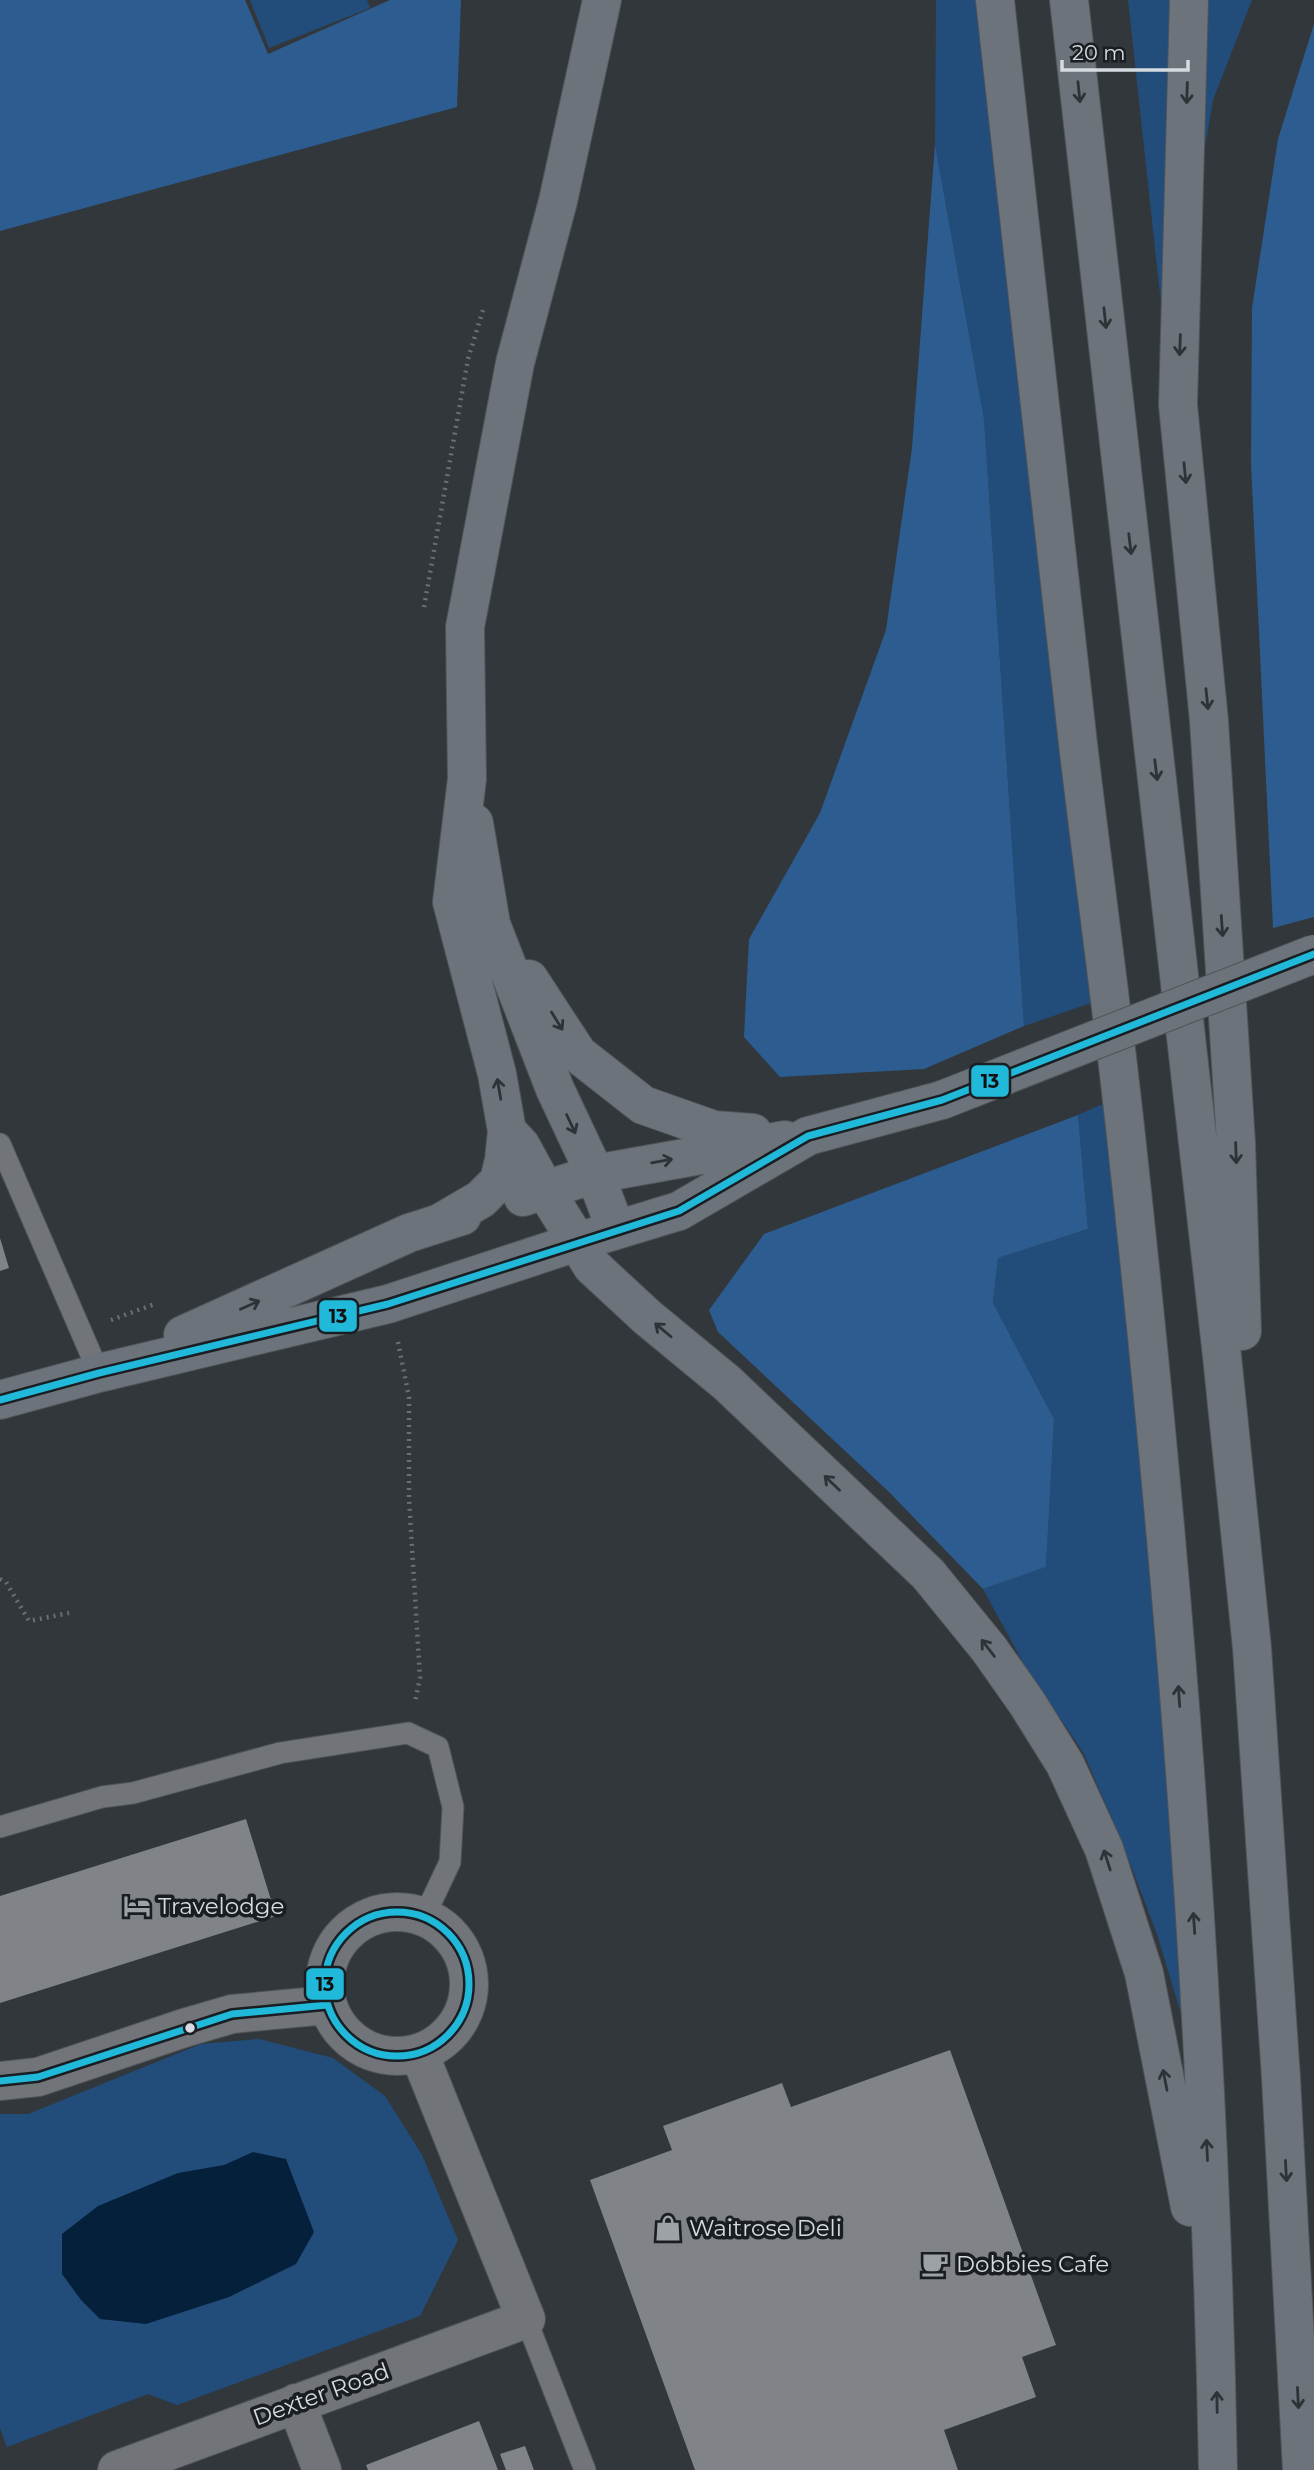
<svg xmlns="http://www.w3.org/2000/svg" width="1314" height="2470" font-family="Montserrat,sans-serif">
<rect width="100%" height="100%" fill="#32373c"/>
<!-- green -->
<path fill="#224d7a" d="M250 0H367L370 8 269 48Z
M936 0H977L1094 1002 1024 1026 984 419 935 144Z
M1128 0H1252L1213 100 1194 211 1198 644Z
M1116 1098 1199 2073 1157 1934 1120 1837 1083 1752 1026 1668 983 1589 1046 1567 1054 1419 993 1303 998 1258 1088 1229 1078 1115Z
M259 2039 333 2058 385 2096 422 2155 458 2240 420 2316 177 2405 148 2394 7 2447 0 2428V2114H28L201 2044Z"/>
<!-- forest -->
<path fill="#2d5d90" d="M0 0H245L268 54 390 0H461L457 107 0 231Z
M1314 24V917L1273 928 1251 463 1252 308 1278 139Z
M935 144 984 419 1024 1026 924 1069 780 1077 744 1037 749 939 820 813 886 630 912 448Z
M1078 1115 1088 1229 998 1258 993 1303 1054 1419 1046 1567 983 1589 889 1492 718 1332 709 1310 764 1234Z"/>
<!-- water -->
<path fill="#05203b" d="M253 2152 286 2159 314 2232 296 2264 229 2297 146 2324 100 2319 81 2300 62 2274V2234L98 2206 178 2173 224 2165Z"/>
<!-- building -->
<path fill="#808488" d="M0 1238 9 1268 0 1271Z
M246 1819 276 1916 0 2003V1896Z
M950 2050 1056 2345 1022 2357 1036 2397 944 2430 958 2470H695L590 2180 672 2150 663 2126 782 2083 791 2107Z
M479 2421 498 2470H368L366 2465Z
M525 2446 534 2470H506L500 2454Z"/>
<g fill="none" stroke-linecap="round" stroke-linejoin="round">
<!-- service casing -->
<g stroke="#505458" stroke-width="23">
<path id="service" d="M0 1144 99 1373
M0 1827 102 1797 133 1793 280 1753 408 1733 438 1747 453 1807 450 1862 424 1917
M526 2319 585 2470"/>
</g>
<!-- minor casing -->
<g stroke="#505458" stroke-width="40">
<path id="minor" d="M325 1984a72 72 0 1 1 144 0a72 72 0 1 1-144 0Z
M0 2081 38 2077 184 2028 232 2014 327 2005
M296 2403 322 2470
M117 2470 526 2319 419 2053"/>
</g>
<!-- trunk casing -->
<g stroke="#505458" stroke-width="40">
<path id="trunk" d="M995 0C1023 248 1049 496 1078 744 1093 871 1111 999 1125 1127 1174 1573 1210 2021 1218 2470
M1069 0 1222 1356 1252 1648 1281 2078 1302 2470
M1189 0 1178 405 1209 721 1236 1143 1242 1331
M474 823 491 924 555 1089 595 1174 616 1230
M529 979 578 1054 643 1105 714 1130 753 1133
M507 1131 521 1146 545 1190 592 1266 647 1317 727 1383 928 1574 989 1649 1027 1703 1065 1764 1104 1849 1144 1973 1190 2207
M523 1197 595 1174 785 1140
M440 1223 481 1199 499 1181 504 1160 507 1131 497 1074 452 902 467 779 465 627 515 363 558 201 602 0
M183 1335 409 1233 462 1216
M0 1400 99 1373 388 1304 577 1242 679 1211 808 1136 942 1100"/>
</g>
<!-- path -->
<path stroke="#6c6e72" stroke-width="4.5" stroke-dasharray="2 5" stroke-linecap="butt" d="M424 607 468 359 483 310
M111 1320 155 1304
M398 1342 409 1397V1498L420 1678 415 1702
M0 1579 6 1582 29 1621 69 1613"/>
<!-- service -->
<use href="#service" stroke="#717478" stroke-width="21"/>
<!-- minor -->
<use href="#minor" stroke="#717478" stroke-width="38"/>
<!-- trunk -->
<use href="#trunk" stroke="#6c737a" stroke-width="38"/>
<!-- trunk-bridge casing -->
<g stroke="#505458" stroke-width="40" stroke-linecap="butt">
<path id="trunk-bridge" d="M942 1100 1314 954"/>
</g>
<!-- trunk-bridge -->
<use href="#trunk-bridge" stroke="#6c737a" stroke-width="38"/>
<!-- bus-1 casing -->
<g stroke="#1a1e22" stroke-width="12">
<path id="bus-1" d="M0 1400 99 1373 388 1304 679 1211 808 1136 942 1100 1314 954
M325 1984a72 72 0 1 1 144 0a72 72 0 1 1-144 0Z
M0 2081 38 2077 232 2014 327 2005"/>
</g>
<!-- bus-1 -->
<use href="#bus-1" stroke="#20b9da" stroke-width="7"/>
</g>
<!-- one-way arrows -->
<defs><path id="oneway-shaft" d="M-6 0H5M1.5-3L5.5 0L1.5 3" fill="none" stroke-width="1.6" stroke-linecap="round" stroke-linejoin="round" transform="scale(1.75)"/></defs>
<g stroke="#2e3338">
<use href="#oneway-shaft" transform="translate(1079 92) rotate(84)"/>
<use href="#oneway-shaft" transform="translate(1187 93) rotate(92)"/>
<use href="#oneway-shaft" transform="translate(1105 318) rotate(84)"/>
<use href="#oneway-shaft" transform="translate(1180 345) rotate(92)"/>
<use href="#oneway-shaft" transform="translate(1185 473) rotate(84)"/>
<use href="#oneway-shaft" transform="translate(1130 544) rotate(83)"/>
<use href="#oneway-shaft" transform="translate(1207 699) rotate(84)"/>
<use href="#oneway-shaft" transform="translate(1156 770) rotate(83)"/>
<use href="#oneway-shaft" transform="translate(1222 926) rotate(86)"/>
<use href="#oneway-shaft" transform="translate(557 1021) rotate(58)"/>
<use href="#oneway-shaft" transform="translate(499 1089) rotate(-100)"/>
<use href="#oneway-shaft" transform="translate(571 1124) rotate(65)"/>
<use href="#oneway-shaft" transform="translate(1236 1153) rotate(88)"/>
<use href="#oneway-shaft" transform="translate(662 1161) rotate(-10)"/>
<use href="#oneway-shaft" transform="translate(250 1305) rotate(-24)"/>
<use href="#oneway-shaft" transform="translate(663 1330) rotate(-140)"/>
<use href="#oneway-shaft" transform="translate(832 1483) rotate(-136)"/>
<use href="#oneway-shaft" transform="translate(988 1648) rotate(-128)"/>
<use href="#oneway-shaft" transform="translate(1179 1696) rotate(-94)"/>
<use href="#oneway-shaft" transform="translate(1107 1860) rotate(-108)"/>
<use href="#oneway-shaft" transform="translate(1194 1923) rotate(-94)"/>
<use href="#oneway-shaft" transform="translate(1165 2080) rotate(-101)"/>
<use href="#oneway-shaft" transform="translate(1207 2150) rotate(-93)"/>
<use href="#oneway-shaft" transform="translate(1286 2171) rotate(87)"/>
<use href="#oneway-shaft" transform="translate(1298 2398) rotate(87)"/>
<use href="#oneway-shaft" transform="translate(1217 2402) rotate(-91)"/>
</g>
<!-- icons -->
<defs>
<g id="hotel-bare" transform="scale(2.1)"><path d="M-6-4.5h1.5V1H6V5H4.5V3h-9V5H-6ZM-4 0a1.8 1.8 0 1 1 3.6 0ZM.5 0V-2.5h3Q6-2.5 6 0Z" fill="#9da2a7" stroke="#1a1e22" stroke-width="2.5" paint-order="stroke"/></g>
<g id="shop-bare" transform="scale(2.1)"><path d="M-5-2.5h2.3a2.7 3.5 0 0 1 5.4 0H5L5.5 6h-11ZM-1.5-2.5h3a1.5 2.3 0 0 0-3 0Z" fill="#9da2a7" stroke="#1a1e22" stroke-width="2.5" paint-order="stroke"/></g>
<g id="cafe-bare" transform="scale(2.1)"><path d="M-5.5-4.5H6V0H3Q3 3.5 0 3.5H-2.5Q-5.5 3.5-5.5 0ZM3-3.2v2h1.7v-2ZM-6 4.5H4V6H-6Z" fill="#9da2a7" stroke="#1a1e22" stroke-width="2.5" paint-order="stroke"/></g>
</defs>
<g fill-rule="evenodd">
<use href="#hotel-bare" x="137" y="1906"/>
<use href="#shop-bare" x="668" y="2228"/>
<use href="#cafe-bare" x="935" y="2264"/>
</g>
<!-- markers -->
<circle fill="#d6dbe1" stroke="#1a1e22" stroke-width="2.5" cx="190" cy="2028" r="6"/>
<g text-anchor="middle" stroke-width="7" stroke-linejoin="round" paint-order="stroke">
<!-- poi labels -->
<g font-size="23" fill="#d6dbe1" stroke="#1a1e22" text-anchor="start">
<text x="158" y="1914">Travelodge</text>
<text x="689" y="2236">Waitrose Deli</text>
<text x="956" y="2272">Dobbies Cafe</text>
</g>
<!-- street labels -->
<g font-size="23" fill="#d6dbe1" stroke="#1a1e22">
<text transform="translate(321 2394) rotate(-20)" y="8">Dexter Road</text>
</g>
</g>
<g stroke="#1a1e22" stroke-width="2.5">
<rect x="970" y="1064" width="40" height="34" rx="7" fill="#20b9da"/>
<rect x="318" y="1299" width="40" height="34" rx="7" fill="#20b9da"/>
<rect x="305" y="1967" width="40" height="34" rx="7" fill="#20b9da"/>
</g>
<g font-size="19" text-anchor="middle" font-weight="bold" fill="#111">
<text x="990" y="1088">13</text>
<text x="338" y="1323">13</text>
<text x="325" y="1991">13</text>
</g>
<!-- scale -->
<path d="M1062 60v10h126v-10" fill="none" stroke="#d6dbe1" stroke-width="3.5"/>
<text x="1072" y="60" font-size="21" fill="#d6dbe1" stroke="#1a1e22" stroke-width="5" paint-order="stroke">20 m</text>
</svg>
